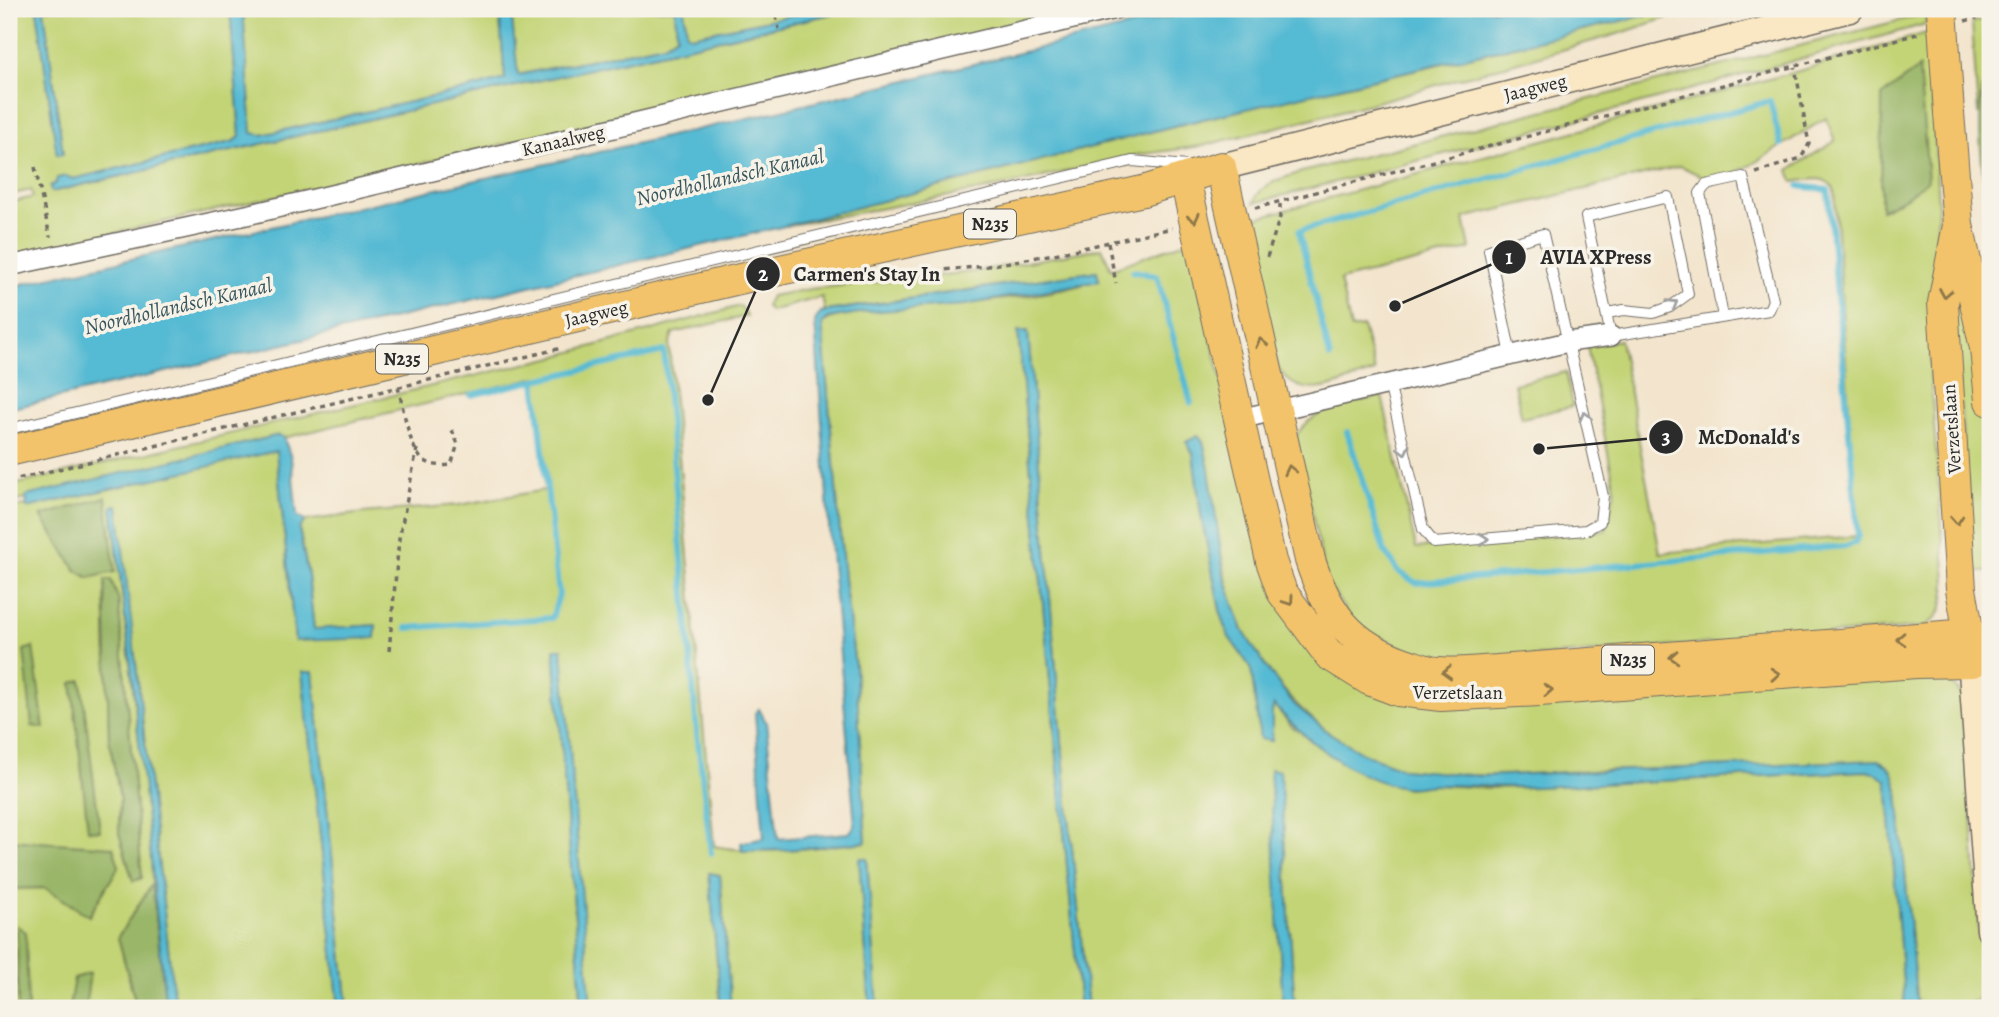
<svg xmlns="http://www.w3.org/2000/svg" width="1999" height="1017" font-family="Alegreya,serif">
<rect width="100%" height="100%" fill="#f7f3e8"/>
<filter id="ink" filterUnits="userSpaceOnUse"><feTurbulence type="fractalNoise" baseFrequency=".0143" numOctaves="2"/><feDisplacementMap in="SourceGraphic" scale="14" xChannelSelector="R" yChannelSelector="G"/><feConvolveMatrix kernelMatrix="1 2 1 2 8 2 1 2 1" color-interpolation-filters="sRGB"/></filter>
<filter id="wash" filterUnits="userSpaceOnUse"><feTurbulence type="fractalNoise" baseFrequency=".00686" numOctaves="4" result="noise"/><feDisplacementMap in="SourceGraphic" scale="28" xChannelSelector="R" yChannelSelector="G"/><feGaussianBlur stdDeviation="1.57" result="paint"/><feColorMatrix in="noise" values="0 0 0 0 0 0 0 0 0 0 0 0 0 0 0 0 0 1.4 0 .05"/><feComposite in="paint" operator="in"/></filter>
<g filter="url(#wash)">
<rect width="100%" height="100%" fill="#f3e5cd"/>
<!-- green -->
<path fill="#c3d476" stroke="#778050" stroke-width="2" fill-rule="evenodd" d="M9 9H37L57 155 63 153 44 9H230L240 136 235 141 73 179 66 176 58 178 52 192 853 9H1086L708 98 9 257V203L33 197 31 190 9 195Z
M243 9H499L505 79 468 89 262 135 252 134Z
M511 9H675L677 36 664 44 517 75Z
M684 9H822L691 36 687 34Z
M1672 9H1693L1621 33 1373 103 1202 146 1136 155 1009 185 785 226 1170 127Z
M1925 14 1926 24 1649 101 1254 203C1258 183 1285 178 1302 172Z
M1990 19V81L1982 88 1978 115 1972 22Z
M1926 33 1934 121 1938 207 1930 372 1946 584C1943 606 1943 615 1924 627L1437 664 1355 626 1326 580 1296 436C1313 407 1351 404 1382 396L1416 548 1606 530 1615 489 1587 346 1620 340 1660 553 1858 536 1834 189C1825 174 1808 180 1793 182L1789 170 1835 141 1826 118 1751 165 1715 183 1681 166 1464 218 1470 249 1340 280 1351 329 1363 327 1375 372C1340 382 1302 406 1278 368L1248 220 1806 69Z
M1188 241 1229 411 1322 659 1920 673C1941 678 1955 680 1965 701L1983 996 1965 1006 1966 1008H1917L1898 791 1892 770C1800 770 1708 768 1617 770 1546 771 1475 782 1405 769 1360 761 1307 720 1280 685 1266 667 1250 648 1242 627 1217 569 1216 503 1203 441L1187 443 1193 453 1201 515 1220 610 1229 637 1251 668 1260 739 1272 741V711L1274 705 1293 728 1407 788 1432 785 1489 788 1537 787 1865 771 1876 773 1886 780 1888 794 1905 1008H1295L1280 771 1271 770 1283 1008H1088L1065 777 1028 332 1018 331 1080 1008H878L867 858H859L870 1008H731L720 875 710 873 721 1008H591L561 649 554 650 582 1008H348L313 672 302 673 339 1008H175L136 664 112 506 151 848 152 884 118 937 137 1008H9V889L45 888 89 916 13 840H9V509L119 487 276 450 295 641 376 625 314 630 308 575 299 528 305 521 363 513 459 505 545 490 537 377 284 438 279 435 9 503V486L550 358 740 306 747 316 673 333 669 345 714 846C765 856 815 847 866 842L856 674 844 578 822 324C838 307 937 308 965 304 1008 299 1058 293 1099 280L1097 271 825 311 822 297 770 311 766 306 771 296 810 289 972 272 1102 248 1111 269ZM105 581 118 598 142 878 134 881 119 833 120 797 109 740Z
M1960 296 1979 365 1990 501V571H1974L1952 302Z
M1566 372 1573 406 1522 418 1514 384Z"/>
<!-- forest -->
<path fill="#9ab667" stroke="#627049" stroke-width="2" d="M1919 68 1928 180 1905 198 1881 210 1882 96Z
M1990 81V213L1988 210C1982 170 1977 128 1982 88Z
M106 497 115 572 89 578 76 570 41 516Z
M105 580H111L118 598 142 878 133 881 119 833 120 797 109 740Z
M33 647 44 728 32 726 24 650Z
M81 680 100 831 88 830 72 683Z
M9 840 113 847 119 866 89 916 45 888 9 889Z
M152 884 166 1008H137L118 937Z
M17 926 26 932 28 1008H18Z
M90 973 85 1008H69L74 978Z"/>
<!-- water -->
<path fill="#55bad3" stroke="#40727f" stroke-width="2" d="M37 9H44L63 154 57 155Z
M230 9H243L252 133 262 135 468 89 505 79 499 9H511L518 75 664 44 677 36 675 9H684L687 34 691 36 822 9H853L51 192 50 186 56 183 57 178 66 176 73 179 235 141 240 136Z
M1201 9H1672L1170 127 785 226 9 409V287L783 110Z
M1097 271 1099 281 965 305 866 312 828 318 822 324 844 578 856 674 866 842 787 850 742 851 741 843 764 838 755 713 759 709 766 722 778 839 849 833 855 826 830 541 815 321 821 312Z
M1018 331H1028L1065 777 1088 1008H1080Z
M279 435 284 438 291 458 297 516 305 521 299 529 308 575 314 629 376 625 375 638 295 641 276 451 27 508 26 496Z
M1198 436 1203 441 1209 469 1224 575 1242 629 1266 667 1295 705 1328 732 1363 753 1403 769 1481 776 1878 760C1893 767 1895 776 1898 791L1917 1008H1905L1888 794 1886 780 1876 773 1865 771 1537 787C1503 788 1469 785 1435 785 1425 785 1414 789 1403 787 1354 779 1306 741 1274 705L1272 711V741L1260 739 1251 668 1229 637 1220 610 1201 515 1193 453 1186 442Z
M118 505 175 1008H166L134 692 112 506Z
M554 649H562L591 1008H582Z
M302 672H313L348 1008H339Z
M1270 769 1280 771 1295 1008H1283Z
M859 858H867L878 1008H870Z
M709 873 720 875 731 1008H721Z"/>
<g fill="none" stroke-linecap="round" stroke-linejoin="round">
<!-- stream -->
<path stroke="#55bad3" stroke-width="6" d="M1133 271 1157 276 1191 403
M1330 357 1299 231 1770 101 1781 145
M471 395 664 351 697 733 711 853
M1347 432 1384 550 1398 571 1416 583 1846 546 1855 543 1858 536 1828 190 1799 186
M407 628 552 618 559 595 535 380"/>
</g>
</g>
<g filter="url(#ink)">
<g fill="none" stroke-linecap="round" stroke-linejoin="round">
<!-- service casing -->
<g stroke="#716c64" stroke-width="12">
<path id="service" d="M1607 313 1624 310 1653 313 1670 307 1688 294 1668 197 1586 217 1611 336 1769 310 1773 300 1743 177 1706 185 1700 193 1723 317
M1389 383 1423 529 1434 543 1586 530 1600 522 1603 496 1543 234 1489 250 1511 355
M9 429 1132 161 1187 166"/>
</g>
<!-- minor casing -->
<g stroke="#716c64" stroke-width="22">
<path id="minor" d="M9 266 251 214 1115 9
M1240 419 1568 342 1611 336"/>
</g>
<!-- secondary casing -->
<g stroke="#716c64" stroke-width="29">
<path id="secondary" d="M1221 167 1850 9
M1970 642 1990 930"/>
</g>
<!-- primary casing -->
<g stroke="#716c64" stroke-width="32">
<path id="primary" d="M1949 113 1958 225 1985 348 1990 401
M1185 179 1271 561 1282 592 1329 655 1369 680 1398 691 1441 696 1540 691 1916 663 1972 662 1981 658 1990 644
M9 451 748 277 1143 191 1221 167 1310 560C1327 613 1350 645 1405 663 1415 666 1426 671 1437 672 1456 674 1477 671 1497 670L1969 634 1961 589 1943 303 1958 225"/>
</g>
<!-- path -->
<path stroke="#716c64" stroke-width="3.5" stroke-dasharray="5 5" stroke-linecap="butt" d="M776 16 779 29
M1965 21 1990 14
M35 167 50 237
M1756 173 1801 158 1809 144 1795 67
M1255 208 1921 33
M1108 243 1116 283
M1267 257 1280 217V201
M876 276 988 266 1065 252 1172 228
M398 387C403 406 408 442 420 457 428 466 441 466 451 465L458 444 452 430
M9 481 562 348
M389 651 399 539 417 449"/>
<!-- service -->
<use href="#service" stroke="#fff" stroke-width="10"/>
<!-- minor -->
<use href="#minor" stroke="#fff" stroke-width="19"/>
<!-- secondary -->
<use href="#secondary" stroke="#fae7c3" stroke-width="26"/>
<!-- primary -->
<use href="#primary" stroke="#f2c36a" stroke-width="30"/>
<!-- primary-bridge casing -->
<g stroke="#716c64" stroke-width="32" stroke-linecap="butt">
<path id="primary-bridge" d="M1942 9 1949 113"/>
</g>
<!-- primary-bridge -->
<use href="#primary-bridge" stroke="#f2c36a" stroke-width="30"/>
</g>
<!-- one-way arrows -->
<defs><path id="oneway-chevron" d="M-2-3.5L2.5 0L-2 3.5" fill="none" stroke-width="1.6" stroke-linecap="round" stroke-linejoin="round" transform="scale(1.75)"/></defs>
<g stroke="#8e774a">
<use href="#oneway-chevron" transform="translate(1194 218) rotate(77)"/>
<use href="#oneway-chevron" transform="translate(1945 293) rotate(100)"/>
<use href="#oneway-chevron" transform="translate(1261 343) rotate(-103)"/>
<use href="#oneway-chevron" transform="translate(1290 470) rotate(-103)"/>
<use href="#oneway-chevron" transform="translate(1957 520) rotate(86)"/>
<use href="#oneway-chevron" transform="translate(1289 601) rotate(56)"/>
<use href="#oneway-chevron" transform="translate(1901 639) rotate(176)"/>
<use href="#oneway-chevron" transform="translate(1674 657) rotate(176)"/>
<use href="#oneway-chevron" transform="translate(1447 672) rotate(178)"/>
<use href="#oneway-chevron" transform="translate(1775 674) rotate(-4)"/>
<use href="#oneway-chevron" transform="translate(1548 690) rotate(-4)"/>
</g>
<g stroke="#a0a0a0">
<use href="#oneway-chevron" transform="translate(1673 304) rotate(-31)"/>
<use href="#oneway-chevron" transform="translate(1585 416) rotate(-103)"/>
<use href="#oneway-chevron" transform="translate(1404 450) rotate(77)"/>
<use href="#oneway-chevron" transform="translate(1484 539) rotate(-5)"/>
</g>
</g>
<g text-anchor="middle" stroke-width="7" stroke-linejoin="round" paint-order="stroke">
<!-- shield labels -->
<g fill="#f7f3e8" stroke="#686764" stroke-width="2">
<rect x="964" y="209.5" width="52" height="29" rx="5"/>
<rect x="376" y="344.5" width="52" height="29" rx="5"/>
<rect x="1602" y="645.5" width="52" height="29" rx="5"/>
</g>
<g font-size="18" font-weight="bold" fill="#2b2b2b">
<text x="990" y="230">N235</text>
<text x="402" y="365">N235</text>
<text x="1628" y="666">N235</text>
</g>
<!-- street labels -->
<g font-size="19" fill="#2b2b2b" stroke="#f7f3e8">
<text transform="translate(1535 87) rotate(-14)" y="7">Jaagweg</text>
<text transform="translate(563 140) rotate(-13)" y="7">Kanaalweg</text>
<text transform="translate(596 313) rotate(-13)" y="7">Jaagweg</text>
<text transform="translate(1951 429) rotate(-94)" y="7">Verzetslaan</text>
<text x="1458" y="699">Verzetslaan</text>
</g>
<!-- water labels -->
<g font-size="21" font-style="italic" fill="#38565d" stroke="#f7f3e8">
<text transform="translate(730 177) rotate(-13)" y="7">Noordhollandsch Kanaal</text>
<text transform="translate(178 306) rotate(-13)" y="7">Noordhollandsch Kanaal</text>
</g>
</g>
<!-- callouts -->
<path fill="none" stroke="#2b2b2b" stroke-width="2.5" d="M1395 306L1509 257M708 400L763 274M1539 449L1666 437"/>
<g fill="#2b2b2b" stroke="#f7f3e8" stroke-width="2.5">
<circle cx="1395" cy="306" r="7"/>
<circle cx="708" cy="400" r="7"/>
<circle cx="1539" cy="449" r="7"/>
<circle cx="1509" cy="257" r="18"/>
<circle cx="763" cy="274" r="18"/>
<circle cx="1666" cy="437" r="18"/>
</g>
<g font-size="21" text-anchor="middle" font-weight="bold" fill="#fff">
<text x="1509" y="264">1</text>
<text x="763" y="281">2</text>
<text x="1666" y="444">3</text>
</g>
<g font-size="21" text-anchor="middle" font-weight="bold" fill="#2b2b2b" stroke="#f7f3e8" stroke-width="7" stroke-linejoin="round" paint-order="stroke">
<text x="1596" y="264">AVIA XPress</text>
<text x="867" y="281">Carmen's Stay In</text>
<text x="1749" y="444">McDonald's</text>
</g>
<!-- margin -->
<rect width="1999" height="1017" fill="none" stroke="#f7f3e8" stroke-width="35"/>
</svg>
